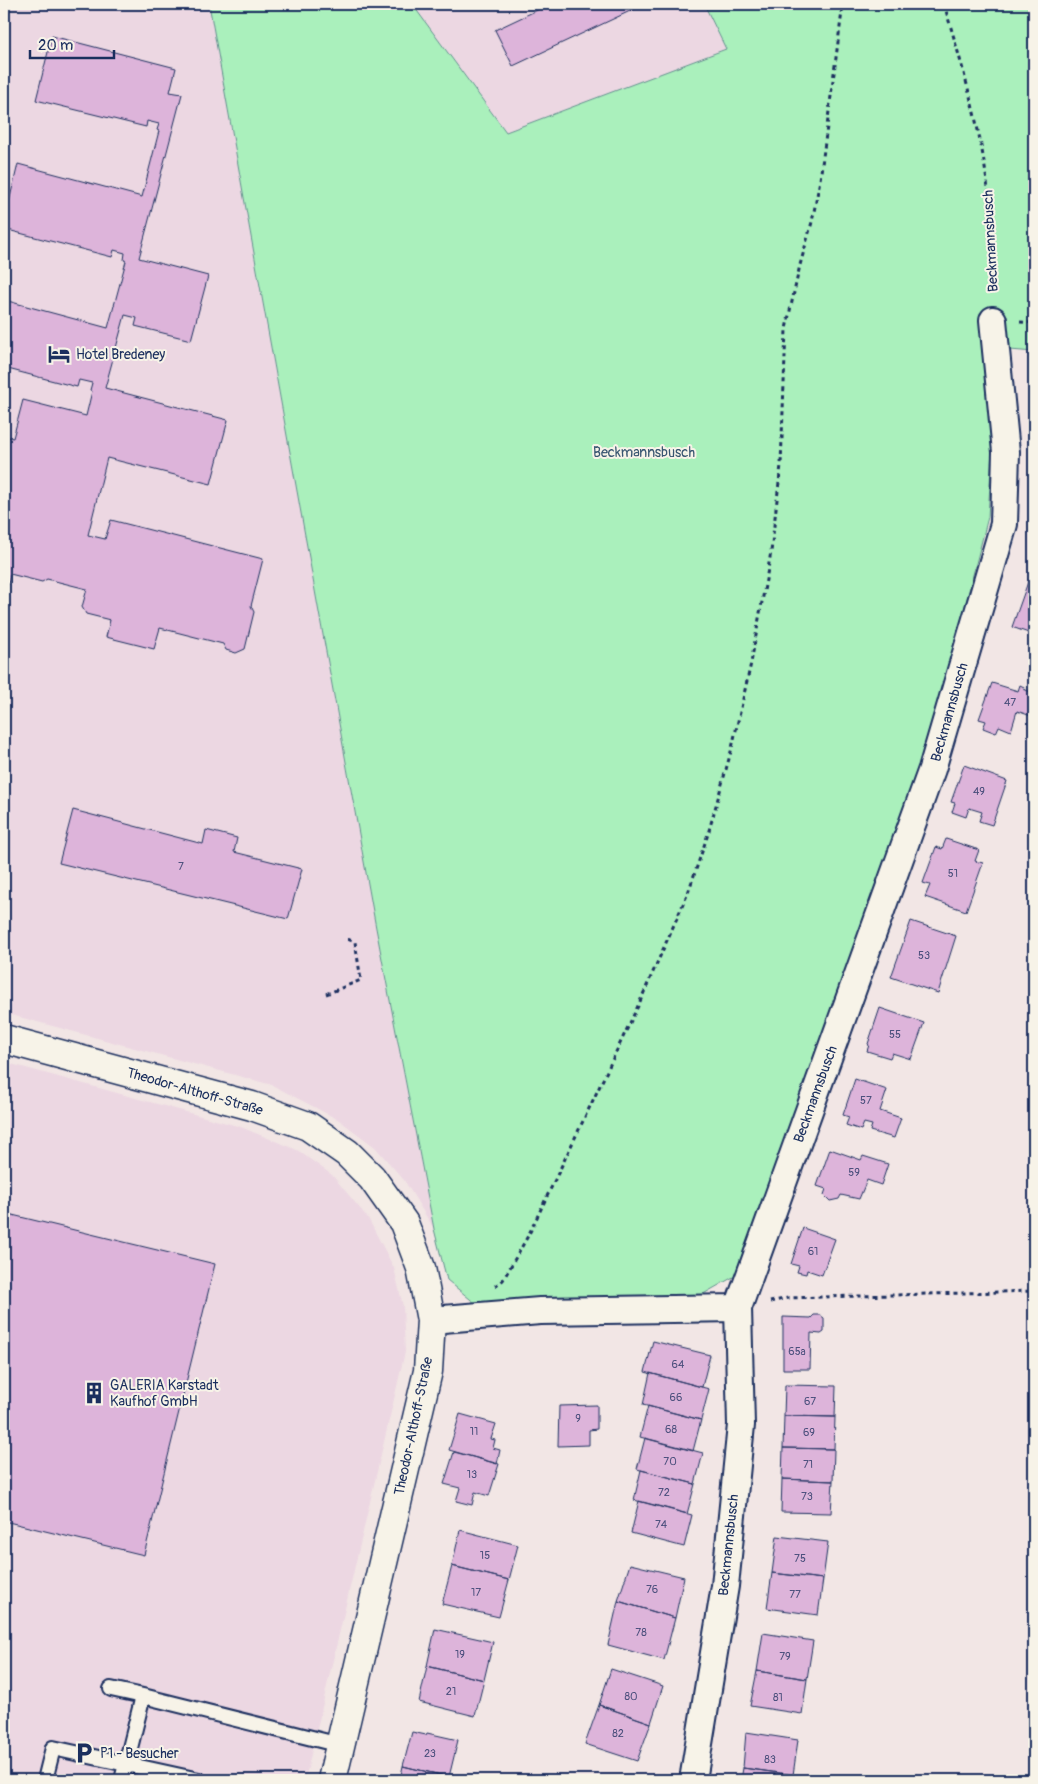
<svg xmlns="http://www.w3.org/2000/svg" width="1038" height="1784" font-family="Pangolin,sans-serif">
<rect width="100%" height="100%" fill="#f2e6e5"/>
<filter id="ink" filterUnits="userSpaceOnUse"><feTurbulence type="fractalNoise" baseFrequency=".02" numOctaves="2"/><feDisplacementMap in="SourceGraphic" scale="10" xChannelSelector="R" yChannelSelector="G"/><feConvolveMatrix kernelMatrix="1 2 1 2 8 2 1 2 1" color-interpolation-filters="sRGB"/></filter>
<g filter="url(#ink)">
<!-- built -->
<path fill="#ecd7e2" d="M4 4H209L376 928 434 1229 404 1180 375 1147 339 1120 272 1085 4 1013Z
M412 4H704L727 49 506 132Z
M4 1062 241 1127 297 1150 332 1175 368 1218 394 1268 403 1306 405 1352 305 1780H4Z"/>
<!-- green -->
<path fill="#aaf0bc" stroke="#62908d" d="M209 4H412L506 132 726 49 704 4H1034V352L998 349 988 517 923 768 735 1276 698 1297 482 1309 447 1280 434 1229 376 928Z"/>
<!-- building -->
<path fill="#ddb4da" stroke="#1b2f5e" d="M550 4H645L513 66 495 30Z
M52 36 176 68 170 92 182 94 139 258 208 276 191 340 135 326 137 318 125 315 105 388 228 420 211 484 107 458 88 535 105 539 111 520 263 559 251 606 254 612 245 649 236 653 226 650 223 644 160 628 154 649 106 637 110 620 86 614 82 607 87 589 47 579 42 582 10 574 8 585 4 584V436L13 438 23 400 86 416 92 391 90 390 92 383 79 380 77 387 4 368V300L108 328 126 261 124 260 125 253 114 250 112 257 4 229V223L18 164 142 197 159 131 157 130 159 124 147 121 146 127 36 100Z
M1034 565V635L1012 627Z
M992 683 1018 691 1020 685 1024 687 1023 689 1034 693V717L1017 711 1011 731 999 726 996 733 983 728 986 721 979 719Z
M964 765 1007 781 992 825 979 821 982 812 969 808 966 817 952 812 955 803 951 802Z
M73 810 203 844 206 830 237 838 234 852 302 869 288 919 59 863Z
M946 839 979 850 975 861 983 863 966 911 925 897 930 885 923 883 936 847 942 849Z
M911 921 956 936 938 993 891 977Z
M880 1008 924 1023 911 1059 892 1053 890 1058 867 1051 869 1045 868 1044Z
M855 1079 887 1090 880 1111 901 1118 894 1138 870 1131 872 1125 864 1123 861 1130 846 1125 849 1117 843 1115Z
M830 1149 861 1160 863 1156 888 1164 881 1185 867 1180 859 1199 841 1195 839 1199 830 1201 824 1195 826 1189 817 1186Z
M4 1213 215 1264 144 1555 4 1521Z
M803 1228 835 1239 822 1275 807 1270 806 1274 797 1272 799 1266 791 1264Z
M814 1315H820L824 1318V1332L821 1334 811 1333 810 1369H783V1317L811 1318Z
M653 1341 710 1355 702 1387 645 1372Z
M650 1373 709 1389 701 1420 643 1405Z
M785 1385 836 1386 835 1417 784 1416Z
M597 1405V1429L589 1430V1445L558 1446 559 1406Z
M648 1406 701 1420 693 1451 640 1437Z
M460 1414 496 1424 491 1439 495 1440 493 1448 500 1450 497 1464 449 1450Z
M784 1416 835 1417 834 1449 783 1448Z
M645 1438 703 1453 695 1484 637 1469Z
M783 1448 834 1449 833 1481 782 1479Z
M454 1452 499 1464 489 1496 475 1492 472 1505 456 1501 460 1488 444 1484Z
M641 1470 695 1484 687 1514 634 1500Z
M782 1479 833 1481 831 1513 781 1512Z
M639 1501 692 1515 684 1547 631 1533Z
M460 1530 518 1545 509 1580 452 1566Z
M777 1536 828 1542 823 1579 772 1573Z
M630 1564 684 1577 675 1618 618 1601Z
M452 1566 509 1580 499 1617 442 1604Z
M772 1573 823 1579 818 1615 767 1608Z
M618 1601 675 1618 664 1660 608 1645Z
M435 1629 493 1642 484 1680 427 1666Z
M763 1633 813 1641 807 1679 757 1671Z
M427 1666 484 1680 475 1716 419 1702Z
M611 1669 663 1686 651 1723 599 1705Z
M757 1671 807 1679 802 1714 750 1706Z
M599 1705 651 1723 637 1761 585 1744Z
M412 1732 426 1735 427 1733 458 1740 449 1777 403 1766Z
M746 1732 798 1740 793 1775 743 1768Z
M403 1766 449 1777 448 1780H400Z
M743 1768 793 1775 792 1780H741Z"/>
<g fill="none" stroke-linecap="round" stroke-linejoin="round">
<!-- lane casing -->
<g stroke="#1b2f5e" stroke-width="18">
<path id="lane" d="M111 1689 143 1696 340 1745
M45 1780 53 1748 199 1780
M122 1780 143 1696"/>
</g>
<!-- street casing -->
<g stroke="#1b2f5e" stroke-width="30">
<path id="street" d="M431 1320 540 1311 738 1308
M693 1780 725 1586 741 1425 738 1308 932 769 1004 524 1006 452 993 320"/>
</g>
<!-- secondary casing -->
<g stroke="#1b2f5e" stroke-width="31">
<path id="secondary" d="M4 1039 252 1106 308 1126 347 1153 372 1178 404 1223 421 1268 431 1320 428 1371 332 1780"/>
</g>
<!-- path -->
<path stroke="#1b2f5e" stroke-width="3" stroke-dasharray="4 4" stroke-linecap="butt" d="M944 4C961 62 979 121 987 182 992 218 992 256 993 292
M1020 322 1034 323
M326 994 361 980 355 942 345 938
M495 1286 503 1280 529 1234 638 1006 688 893 708 834 732 748 751 663 771 552 781 465 786 329 800 265 812 222 820 180 843 4
M770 1302 788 1298 1034 1291"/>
<!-- lane -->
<use href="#lane" stroke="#f7f3e8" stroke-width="14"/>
<!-- street -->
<use href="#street" stroke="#f7f3e8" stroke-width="26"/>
<!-- secondary -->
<use href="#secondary" stroke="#f7f3e8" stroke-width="28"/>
</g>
</g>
<!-- icons -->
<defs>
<g id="hotel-bare" transform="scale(1.725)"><path d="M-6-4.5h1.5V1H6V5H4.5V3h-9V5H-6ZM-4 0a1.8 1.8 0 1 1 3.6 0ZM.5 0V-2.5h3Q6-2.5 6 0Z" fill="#1b2f5e" stroke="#f7f3e8" stroke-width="2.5" paint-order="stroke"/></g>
<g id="building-bare" transform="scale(1.725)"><path d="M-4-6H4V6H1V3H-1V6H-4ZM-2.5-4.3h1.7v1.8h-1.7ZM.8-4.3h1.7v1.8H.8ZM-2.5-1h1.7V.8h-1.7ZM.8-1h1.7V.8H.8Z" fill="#1b2f5e" stroke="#f7f3e8" stroke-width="2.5" paint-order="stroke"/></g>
<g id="parking-bare" transform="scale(1.725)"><path d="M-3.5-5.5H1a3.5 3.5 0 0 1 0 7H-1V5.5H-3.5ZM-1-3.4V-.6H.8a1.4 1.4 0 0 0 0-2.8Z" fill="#1b2f5e" stroke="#f7f3e8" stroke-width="2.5" paint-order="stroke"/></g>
</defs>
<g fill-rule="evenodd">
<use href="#hotel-bare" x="59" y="354"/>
<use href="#building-bare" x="94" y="1393"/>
<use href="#parking-bare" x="84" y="1753"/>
</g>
<g text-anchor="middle" stroke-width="4" stroke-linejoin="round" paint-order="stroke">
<!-- number labels -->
<g font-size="11" fill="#4c507d">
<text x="1010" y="706">47</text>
<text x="979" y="795">49</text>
<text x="181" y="870">7</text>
<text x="953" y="877">51</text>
<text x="924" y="959">53</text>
<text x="895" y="1038">55</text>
<text x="866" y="1104">57</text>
<text x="854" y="1176">59</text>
<text x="813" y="1255">61</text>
<text x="797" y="1355">65a</text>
<text x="678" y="1368">64</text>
<text x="676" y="1401">66</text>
<text x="810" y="1405">67</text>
<text x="578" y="1422">9</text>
<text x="671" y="1433">68</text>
<text x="474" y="1435">11</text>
<text x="809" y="1436">69</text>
<text x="670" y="1465">70</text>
<text x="808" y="1468">71</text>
<text x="472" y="1478">13</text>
<text x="664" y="1496">72</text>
<text x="807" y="1500">73</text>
<text x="661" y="1528">74</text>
<text x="485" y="1559">15</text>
<text x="800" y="1562">75</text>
<text x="652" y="1593">76</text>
<text x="476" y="1596">17</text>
<text x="795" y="1598">77</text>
<text x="641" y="1636">78</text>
<text x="460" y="1658">19</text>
<text x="785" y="1660">79</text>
<text x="451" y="1695">21</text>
<text x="631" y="1700">80</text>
<text x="778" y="1701">81</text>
<text x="618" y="1737">82</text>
<text x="430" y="1757">23</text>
<text x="770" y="1763">83</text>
</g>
<!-- street labels -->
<g font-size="14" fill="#1b2f5e" stroke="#f7f3e8">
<text transform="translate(990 241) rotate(-93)" y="5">Beckmannsbusch</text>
<text transform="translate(949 712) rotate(-74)" y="5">Beckmannsbusch</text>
<text transform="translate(195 1091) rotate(16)" y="5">Theodor-Althoff-Straße</text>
<text transform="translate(815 1094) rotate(-70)" y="5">Beckmannsbusch</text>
<text transform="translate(413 1426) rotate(-78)" y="5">Theodor-Althoff-Straße</text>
<text transform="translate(728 1545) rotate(-84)" y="5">Beckmannsbusch</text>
</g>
<!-- poi labels -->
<g font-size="14" fill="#1b2f5e" stroke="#f7f3e8" text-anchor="start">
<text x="76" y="359">Hotel Bredeney</text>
<text x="110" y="1390">GALERIA Karstadt<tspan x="110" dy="16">Kaufhof GmbH</tspan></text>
<text x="100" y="1758">P1 - Besucher</text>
</g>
<!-- park labels -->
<g font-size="14" fill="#385671" stroke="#f7f3e8">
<text x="644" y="457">Beckmannsbusch</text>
</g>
</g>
<!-- margin -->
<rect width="1038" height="1784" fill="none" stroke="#f7f3e8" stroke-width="20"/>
<rect x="10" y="10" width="1018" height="1764" fill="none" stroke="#1b2f5e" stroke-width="2" filter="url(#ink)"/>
<!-- scale -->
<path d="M30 50v8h84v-8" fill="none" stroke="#1b2f5e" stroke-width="2.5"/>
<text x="38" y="50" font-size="15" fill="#1b2f5e" stroke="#f7f3e8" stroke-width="4" paint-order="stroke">20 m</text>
</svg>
